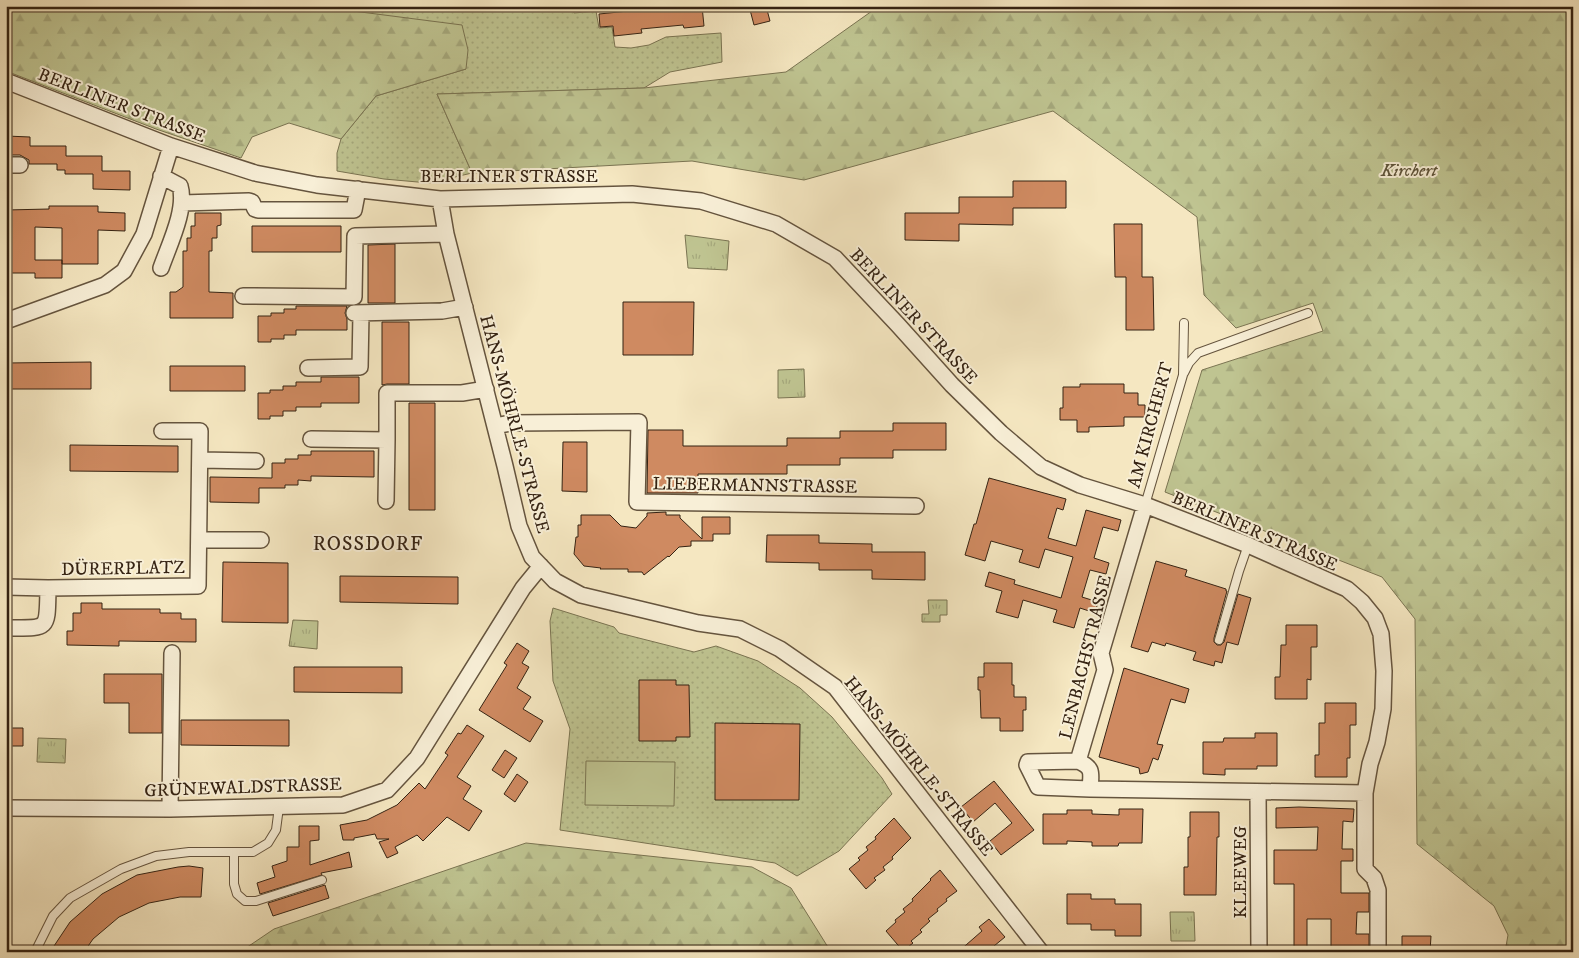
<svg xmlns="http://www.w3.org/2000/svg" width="1579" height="958" font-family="'IM FELL DW Pica',serif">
<defs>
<pattern id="grass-dots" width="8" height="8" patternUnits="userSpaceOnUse" patternTransform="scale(1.25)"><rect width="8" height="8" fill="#bfc491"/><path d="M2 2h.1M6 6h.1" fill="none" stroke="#a5a87c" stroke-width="1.8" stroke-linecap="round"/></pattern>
<pattern id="forest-firs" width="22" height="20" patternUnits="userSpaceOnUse" patternTransform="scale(1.25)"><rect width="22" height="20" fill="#bfc491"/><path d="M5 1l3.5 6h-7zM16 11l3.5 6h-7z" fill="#a5a87c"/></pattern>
<pattern id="park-tufts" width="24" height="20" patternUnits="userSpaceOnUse" patternTransform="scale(1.25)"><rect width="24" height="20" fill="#bfc491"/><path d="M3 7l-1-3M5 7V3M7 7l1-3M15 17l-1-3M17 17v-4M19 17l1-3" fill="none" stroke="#a5a87c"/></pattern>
</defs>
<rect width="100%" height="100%" fill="#f5e7c1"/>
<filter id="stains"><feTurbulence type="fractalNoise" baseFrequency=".004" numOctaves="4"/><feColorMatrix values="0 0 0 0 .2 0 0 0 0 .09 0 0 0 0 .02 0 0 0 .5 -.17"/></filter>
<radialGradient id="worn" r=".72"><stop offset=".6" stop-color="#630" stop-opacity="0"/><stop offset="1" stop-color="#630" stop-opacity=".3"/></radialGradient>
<!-- grass -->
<path fill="url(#grass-dots)" stroke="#7a7452" d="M314 6H572L574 13 596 11 599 28 612 27 615 47 631 48 649 45 666 37 721 33 722 62 670 72 644 88 437 94 472 173 429 183 384 179 337 171V153L341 139 376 96 466 69 343 11Z
M553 608 614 627 619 633 694 652 716 646 758 661 800 688 832 717 882 778 892 794 839 851 797 876 775 863 560 830 570 729 553 681 550 621Z"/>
<!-- forest -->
<path fill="url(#forest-firs)" stroke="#7a7452" d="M6 6H314L462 25 468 50 466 69 376 96 341 139 289 123 252 137 241 158 156 129 6 71Z
M879 6H1573V952H1505L1508 935 1494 906 1417 844 1415 619 1382 577 1165 492 1202 370 1323 331 1313 303 1236 328 1204 295 1197 217 1053 111 804 180 692 161 472 173 437 94 644 88 786 72Z
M526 843 752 867 791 888 831 952H240L274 929Z"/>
<!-- park -->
<path fill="url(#park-tufts)" stroke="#7a7452" d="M685 235 729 241 727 270 688 268Z
M804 369 805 397 778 398V370Z
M928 600H947V615H940V622H922V614H929Z
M293 620 318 621 317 649 289 646Z
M38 738 66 739 65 763 37 762Z
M1170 912H1194L1195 941H1171Z"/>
<!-- pitch -->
<path fill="#bfc491" stroke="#7a7452" d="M586 761 675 762 674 806 585 805Z"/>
<!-- building -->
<path fill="#cf8a61" stroke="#352313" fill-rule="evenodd" d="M678 6H682V8L702 6 704 26 684 28 683 25 641 29 642 33 614 36 613 26 600 27 599 14Z
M749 6H766L770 21 754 25Z
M6 136 30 137V146H66V156H102V171H130V190L93 189V174H65V170H57V164H29V160L20 155H6Z
M1013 181H1066V208H1013V225L959 224V241L905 240V213H959V197H1013Z
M49 206H98V212L125 213V231L98 230V264H62V260V278H35V273H6V210L49 209ZM35 227 62 228V260H35Z
M195 213H221V225L217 226V238H212V251H209V292L233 293V318H170V292H176L183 287V251H187V238H191V226H195Z
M1114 224H1142V277H1153L1154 330H1126V277H1115Z
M252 226H341V252H252Z
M395 244V303H368V245Z
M623 302H694L693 355H623Z
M296 306H347L345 313 347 319V330H296V335H284V339H271V342H258V316H271V313H284V309H296Z
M382 322H409V384H387L382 385Z
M91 362V389H6V363Z
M170 366H245V391H170Z
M321 377H359V403H321V407H296V411H283V416H270V419H258V393H270V390H283V386H296V382H321Z
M1080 384H1124V393H1138V405H1145V417H1124V426L1089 427V432H1077V420H1060V408H1063V387H1080Z
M409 403H435V510H409Z
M893 423H946V450H893V458H840V465H787V474H698V493H647L648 430H683V446H787V438H840V431H893Z
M563 442H587V492L562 491Z
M70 445 178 446V472L70 471Z
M311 451H374V477L311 476V481L298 480V485H285V488H259V503L210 502V477L272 478V463H285V459H298V455H311Z
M989 478 1066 499 1063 510 1057 508 1048 538 1076 546 1086 510 1121 520 1118 531 1103 527 1094 558 1109 563 1106 574 1090 570 1082 597 1098 602 1095 613 1080 608 1074 628 1053 622 1057 610 1023 600 1018 618 996 612 1002 591 985 586 989 572 1015 580 1014 584 1061 598 1073 557 1045 549 1039 568 1019 562 1023 550 991 541 985 561 965 555 974 524H976Z
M666 512V515H680V518L702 539V517H730V534H713V541H691V546L679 547 669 557 668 556 644 575 642 572H628V569H600L601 568 584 566 574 554 576 537H578V525H581V515H610L621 526 636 528 647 516V513Z
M767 535H819V543L872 544V552H925V580L872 579V570H819V563L766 562Z
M1156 561 1187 570 1185 576 1226 589V591H1227L1214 638V642L1217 645H1221L1224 642 1238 594 1251 598 1238 645 1227 642 1222 663 1215 661 1214 666 1193 660 1196 652 1166 643 1165 646 1152 642 1148 652 1131 647Z
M223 562 288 563V623L222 622Z
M340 576 458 577V604L340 602Z
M81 603H102V609H160V613H181V619H196V642L119 641V646L67 645V631H73V613H81Z
M1286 625H1317V647H1311V680L1307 679V699H1275V677H1280L1281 645H1286Z
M517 643 529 651 522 663 529 667 517 688 531 697 523 709 543 721 530 742 479 710 507 665 504 663Z
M984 663H1012V685H1014V697H1026V710H1023V731H1000V718H981L980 690H978V677H984Z
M294 667H402V693L294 692Z
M1124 668 1189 689 1185 703 1171 699 1157 744 1163 745 1158 760 1153 758 1148 772 1140 774 1139 768 1099 757Z
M104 674H162V733H129V703H104Z
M639 680H676V685H689L690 737H676V741H639Z
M1325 703H1356V725H1350V758H1347V777H1315V755H1319V723H1325Z
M181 720H289V746L181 745Z
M715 723 800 724 799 800H715Z
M467 725 484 736 457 777 471 786 463 799 482 811 469 831 447 817 423 841 417 835 395 847 398 853 387 858 379 842 389 839H377L375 834 354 838V840H343L340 825 367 820 397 805 419 783 425 789 448 755 445 753 458 733 461 734Z
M6 728H23V746H6Z
M1255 733H1277V766H1257V769H1225V775L1203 774V742H1223L1224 738H1255Z
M505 750 517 758 504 778 492 770Z
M517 774 528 782 515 802 504 794Z
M994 781 1034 830 1001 855 990 841 1012 823 995 803 973 822 961 807Z
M1299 807 1354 809 1353 822 1343 821 1342 849H1353V861H1341V893H1369V912H1357L1356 934H1369V951L1331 952V919H1307V952H1294V884H1274V850H1317L1318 827 1276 828V808Z
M1119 809H1143L1142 843H1119L1118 846H1092V842L1067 841V844H1043V814H1067V810H1092V814L1119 815Z
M1190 812H1219V837H1217L1216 895H1184V867H1188V837H1190Z
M894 818 911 838 892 857 893 859 883 867 885 870 874 878 876 880 866 889 849 869 860 860 858 858 868 850 866 847 876 839 875 837Z
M299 826H319V840L310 841V865L349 852 352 867 321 873 322 875 260 894 257 883 275 877 272 866 287 861V847H299Z
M189 866 203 868 201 897H180L149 903 119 917 93 939 84 952H50L70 922 102 894 137 875 178 867Z
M940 870 957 891 946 899 947 901 937 909 938 911 928 919 930 921 920 930 922 932 911 941 913 943 903 951 886 931 896 922 895 920 905 912 903 909 913 901 912 899 931 880 930 879Z
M325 885 329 898 273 916 268 903Z
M1067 894H1091V899H1115V904H1141V936H1115V930H1091V924H1067Z
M989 919 1005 937 994 946 999 952H958L982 931 979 927Z
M1402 936H1431L1430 952H1402Z"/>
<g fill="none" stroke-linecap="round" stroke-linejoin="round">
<!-- service casing -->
<g stroke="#65543e" stroke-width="10">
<path id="service" d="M1184 373 1189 363 1198 353 1308 313
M1145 505 1183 375 1184 323
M1219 640 1239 571 1248 545
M234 852V884L237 894 245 901H256L322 880
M35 952 53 916 70 898 121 869 156 856 189 852H253L268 843 276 830 279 807"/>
</g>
<!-- minor casing -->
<g stroke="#65543e" stroke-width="18">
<path id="minor" d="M6 81 171 146 255 173 317 185 440 199 632 194 701 201 776 224 835 258 898 325 952 385 1001 433 1041 467 1080 485 1145 505 1248 545 1347 589 1362 602 1375 618 1381 634 1384 671 1383 709 1377 742 1370 764 1365 793V869L1374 878 1378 890V952
M6 165H20
M440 199 446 234 505 466 515 509 519 526 532 557 555 581 581 595 698 623 740 629 780 649 835 687 1041 952
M182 203 249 201 252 202 255 209 258 210H354L358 189
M161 268C169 245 187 209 180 186L161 176
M243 296 354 297 355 236 446 234
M354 313 442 311 465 307
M6 321 105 285 124 271 144 234 171 146
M308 368 360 367 361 313
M495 426 510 423 639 422 637 502 916 506
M311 439 387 440V393H462L486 389
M200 460 256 461
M386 501 387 440
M199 540H261
M6 587 48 588 198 586 200 431H162
M6 628C50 628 47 631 48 588
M1078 761 1105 670 1101 653 1145 505
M1078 761C1094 768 1091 773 1090 789L1038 787 1027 765 1028 762Z
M1090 789 1365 793
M1258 792 1259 952
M6 808 170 809 343 805 387 790 417 758 523 588 541 566
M170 809 172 653"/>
</g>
<!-- service -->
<use href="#service" stroke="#f8efd7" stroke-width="8"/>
<!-- minor -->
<use href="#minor" stroke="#f8efd7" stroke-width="15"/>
</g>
<g text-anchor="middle" stroke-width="4" stroke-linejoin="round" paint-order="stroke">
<!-- street labels -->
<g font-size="18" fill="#352313" stroke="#f8efd7">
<text transform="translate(122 105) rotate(21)" y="6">BERLINER STRASSE</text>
<text x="509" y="182">BERLINER STRASSE</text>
<text transform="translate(914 316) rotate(47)" y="6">BERLINER STRASSE</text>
<text transform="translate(515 424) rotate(75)" y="6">HANS-MÖHRLE-STRASSE</text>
<text transform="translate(1150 425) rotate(-75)" y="6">AM KIRCHERT</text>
<text transform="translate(755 485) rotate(1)" y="6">LIEBERMANNSTRASSE</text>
<text transform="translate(1255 531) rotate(23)" y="6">BERLINER STRASSE</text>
<text transform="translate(123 568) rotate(-1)" y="6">DÜRERPLATZ</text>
<text transform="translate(1085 657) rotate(-76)" y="6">LENBACHSTRASSE</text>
<text transform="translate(919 766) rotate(51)" y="6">HANS-MÖHRLE-STRASSE</text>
<text transform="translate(243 787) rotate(-2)" y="6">GRÜNEWALDSTRASSE</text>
<text transform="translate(1240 872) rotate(-90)" y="6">KLEEWEG</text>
</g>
<!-- park labels -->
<g font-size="18" font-style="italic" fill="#5e5339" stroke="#f8efd7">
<text x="1409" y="176">Kirchert</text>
</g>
<!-- quarter labels -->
<g font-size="20" letter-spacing="1" fill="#352313" stroke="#f8efd7">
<text x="368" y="550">ROSSDORF</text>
</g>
</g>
<!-- margin -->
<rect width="1579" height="958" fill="none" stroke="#f5e7c1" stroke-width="25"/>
<rect x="8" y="8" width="1564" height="943" fill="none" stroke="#352313" stroke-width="2.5"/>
<rect x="12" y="12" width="1554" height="933" fill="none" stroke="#352313"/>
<rect width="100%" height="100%" filter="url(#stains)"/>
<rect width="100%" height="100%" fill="url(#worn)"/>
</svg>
